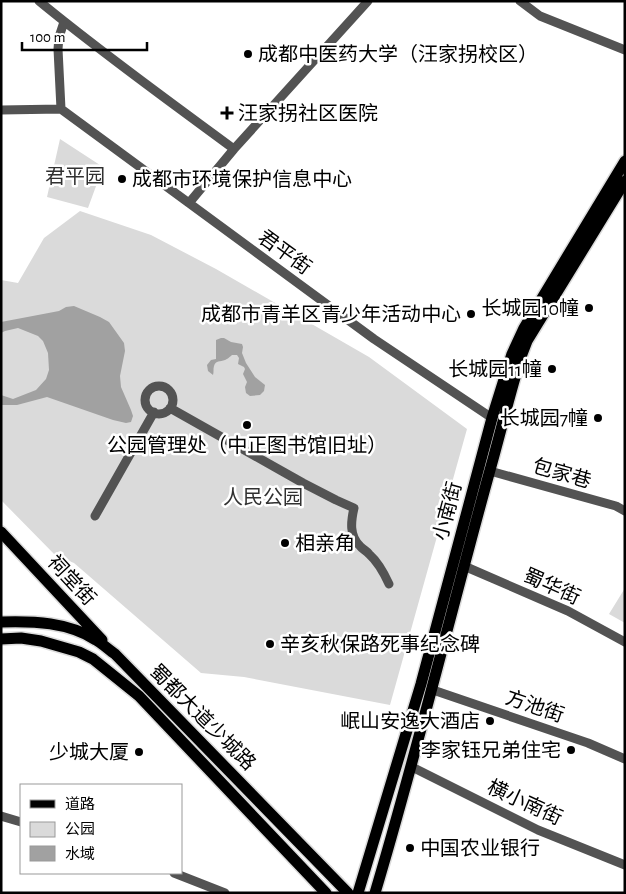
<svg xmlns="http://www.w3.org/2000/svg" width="626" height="894" font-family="'Alegreya Sans','Noto Sans SC',sans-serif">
<rect width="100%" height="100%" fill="#fff"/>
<!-- green -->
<path fill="#dadada" d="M60 139 103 167 88 208 47 197Z
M80 211 151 235 216 269 369 357 467 429 390 705 244 677 201 673 74 563 56 556 1 500V280L18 283 44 238Z
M625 588V623L609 614Z"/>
<!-- water -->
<path fill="#a1a1a1" d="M74 306 100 317 109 322 124 343 125 351 120 376 121 387 131 410 133 416 131 422 126 423 113 420 47 397 17 405H1V395L13 399 36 390 46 379 49 370 48 353 43 341 38 336 18 328 5 331 1 333V322L59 311 66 307Z
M221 338H224L231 342 242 344 243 347 242 353 246 363 255 377 265 385 264 391 260 395 250 396 246 393 245 387 247 382 243 374 245 369 244 367 238 364 239 358 237 355H232C231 356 226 360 225 360 220 362 216 360 214 366 213 369 214 372 213 375L208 371 207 365 211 360 216 359V340Z"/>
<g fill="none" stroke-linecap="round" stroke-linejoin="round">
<!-- major casing -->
<g stroke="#dbdbdb" stroke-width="14">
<path id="major" d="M1 532 102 640
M1 622C34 621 68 622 96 640 103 644 109 650 115 654L348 893
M1 639 21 638 41 641 79 652 93 659 139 696 326 893
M358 893 421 684 492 418 512 354 524 328 625 161
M375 893C417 753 451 611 490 470 501 431 510 392 522 354L527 341 625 181"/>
</g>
<!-- minor -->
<path stroke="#535353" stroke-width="9" d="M39 1C102 53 169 101 234 149
M520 1 540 16 625 50
M61 109 374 339 492 418
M61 109 58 49 59 37 64 22
M1 110 61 109
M189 203 234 149 368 1
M145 400a14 14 0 1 1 28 0a14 14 0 1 1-28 0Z
M170 408 303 483 336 500 354 508C351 521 349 536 360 546 362 549 367 551 369 554 378 562 384 573 389 584
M490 471 616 506 625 511
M95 516 154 412
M464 566 568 611 625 642
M433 690 588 743 625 759
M412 767 538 830 625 865
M1 816 21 822
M174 873 225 893"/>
<!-- major -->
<use href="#major" stroke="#000" stroke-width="11"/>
</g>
<!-- markers -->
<g fill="#000" stroke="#fff" stroke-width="2">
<circle cx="248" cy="54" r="5"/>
<path d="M224.5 105.5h5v5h5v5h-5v5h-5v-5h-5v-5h5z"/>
<circle cx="122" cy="179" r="5"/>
<circle cx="589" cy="308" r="5"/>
<circle cx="471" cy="314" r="5"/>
<circle cx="552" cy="369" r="5"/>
<circle cx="598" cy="418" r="5"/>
<circle cx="247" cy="425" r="5"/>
<circle cx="285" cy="543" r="5"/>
<circle cx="270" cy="644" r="5"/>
<circle cx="490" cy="721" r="5"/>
<circle cx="571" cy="750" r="5"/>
<circle cx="139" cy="752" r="5"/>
<circle cx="410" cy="848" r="5"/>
</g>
<g text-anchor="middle" stroke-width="5" stroke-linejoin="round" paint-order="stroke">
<!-- poi labels -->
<g font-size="20" fill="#000" stroke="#fff" text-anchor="end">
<text x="258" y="61" text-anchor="start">成都中医药大学（汪家拐校区）</text>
<text x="238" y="120" text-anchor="start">汪家拐社区医院</text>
<text x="132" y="186" text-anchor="start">成都市环境保护信息中心</text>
<text x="579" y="315">长城园10幢</text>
<text x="461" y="321">成都市青羊区青少年活动中心</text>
<text x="542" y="376">长城园11幢</text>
<text x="588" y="425">长城园7幢</text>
<text x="247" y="452" text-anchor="middle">公园管理处（中正图书馆旧址）</text>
<text x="295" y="550" text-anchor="start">相亲角</text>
<text x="280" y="651" text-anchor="start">辛亥秋保路死事纪念碑</text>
<text x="480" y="728">岷山安逸大酒店</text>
<text x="561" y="757">李家钰兄弟住宅</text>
<text x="129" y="759">少城大厦</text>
<text x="420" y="855" text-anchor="start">中国农业银行</text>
</g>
<!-- park labels -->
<g font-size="20" fill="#313131" stroke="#fff">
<text x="75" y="183">君平园</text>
<text x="263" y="504">人民公园</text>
</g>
<!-- street labels -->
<g font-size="20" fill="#000" stroke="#fff">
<text transform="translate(285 252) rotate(36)" y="7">君平街</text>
<text transform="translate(562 473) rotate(16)" y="7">包家巷</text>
<text transform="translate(447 511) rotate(-75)" y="7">小南街</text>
<text transform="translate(72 580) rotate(47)" y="7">祠堂街</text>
<text transform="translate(552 586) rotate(24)" y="7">蜀华街</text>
<text transform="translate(535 706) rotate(19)" y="7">方池街</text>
<text transform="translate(203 717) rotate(45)" y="7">蜀都大道少城路</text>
<text transform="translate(525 802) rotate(25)" y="7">横小南街</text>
</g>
</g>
<!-- border -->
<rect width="626" height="894" fill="none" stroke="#000000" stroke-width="5"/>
<!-- legend -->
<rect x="20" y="784" width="162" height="90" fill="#ffffff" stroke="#999999"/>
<rect x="30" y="800" width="25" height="8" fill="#000000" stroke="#999999"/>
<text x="65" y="809" font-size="15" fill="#000000">道路</text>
<rect x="30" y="822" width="25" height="15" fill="#dadada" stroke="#999999"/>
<text x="65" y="834" font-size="15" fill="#000000">公园</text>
<rect x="30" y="846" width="25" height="15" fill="#a1a1a1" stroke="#999999"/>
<text x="65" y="859" font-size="15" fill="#000000">水域</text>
<!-- scale -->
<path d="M22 42v8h125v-8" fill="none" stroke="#000000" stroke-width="2.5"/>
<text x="30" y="42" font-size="15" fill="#000000" stroke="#ffffff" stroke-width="4" paint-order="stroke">100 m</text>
</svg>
